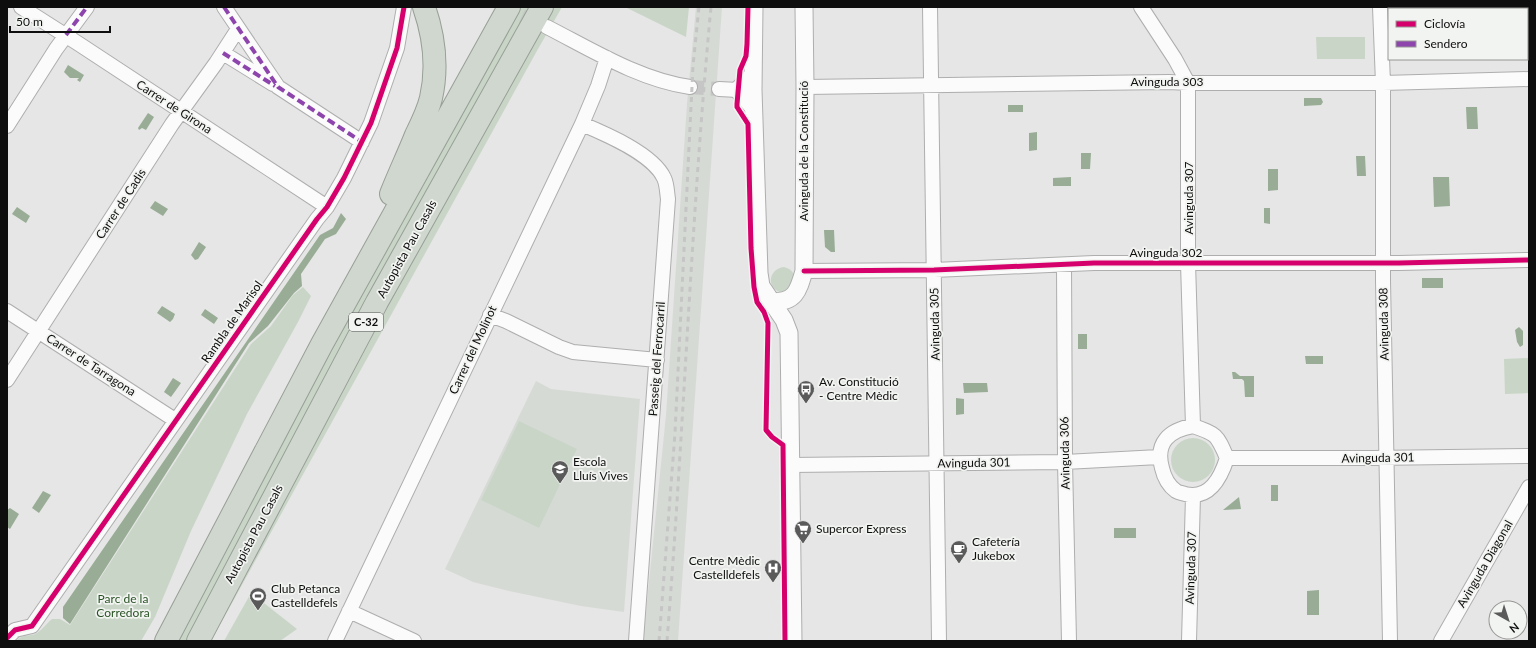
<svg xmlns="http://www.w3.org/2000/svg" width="1536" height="648" font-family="Lato,sans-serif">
<rect width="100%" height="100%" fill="#e5e6e5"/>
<!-- built -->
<path fill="#d6dad5" d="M696 7H722L678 641H643L666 415 687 104Z
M536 381 551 389 640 399 624 612 581 606 509 591 473 582 445 569Z"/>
<!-- green -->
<path fill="#c9d6c7" d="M496 7H562L538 49 211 641H158Z
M625 7H689L686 37Z
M1365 37V59H1317L1316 37Z
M784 267C792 269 795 274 796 282L784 293C766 291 767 269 784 267Z
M303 287 311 296 298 322 247 414 191 531 155 617 141 641H16C23 633 31 637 37 633 43 629 47 623 52 619H60L70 625 251 344 271 326 293 295Z
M1529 358V393L1505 394 1504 359Z
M519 421 577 449 539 528 481 500Z
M1171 460a22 22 0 1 1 44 0a22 22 0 1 1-44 0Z
M251 593 297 629 280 641H224Z"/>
<!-- water -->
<path fill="#99ad96" d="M68 65 84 75 80 82 77 80 79 78H70L64 72Z
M1304 98H1321L1323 102 1321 105 1304 106Z
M1008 105H1023V112H1008Z
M1466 107H1477L1478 129H1467Z
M148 113 154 117 146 130 142 128 139 130 138 128Z
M1037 132V150L1029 151V133Z
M1081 153H1091L1090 169H1081Z
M1356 156H1365L1366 176H1357Z
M1268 169H1278V190L1268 191Z
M1071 177V186H1053V178Z
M1433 177H1449L1450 206 1434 207Z
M155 201 168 209 163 216 150 208Z
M17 207 30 216 26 223 12 214Z
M1264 208H1270V224L1264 223Z
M341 213 346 219 336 234 325 239 301 274 302 286 294 293 268 326 249 343 70 624 63 618V607L320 235 333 228Z
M824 230H834L835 252H831L825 247Z
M199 242 206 247 198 259 195 260 191 255Z
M1422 278H1443V288H1422Z
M162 306 175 314 173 319 170 322 157 313Z
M205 309 218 318 214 324 201 315Z
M1519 327 1523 331V345L1520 347 1517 342 1515 330Z
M1078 334H1087V349H1078Z
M1305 356H1323V364H1306Z
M1232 372H1235L1240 376H1254V397H1245L1244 381 1242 379H1233Z
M173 378 181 383 171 397 164 392Z
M963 383H987L988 392 964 393Z
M956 398 964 399V414L956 415Z
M1271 485H1278V501H1271Z
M43 491 51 495 39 513 32 508Z
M1239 497 1241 509 1224 510H1223Z
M10 508 19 514 10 529 7 527 8 513 7 510Z
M1114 528H1136V538H1114Z
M1319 590V615H1307V591Z"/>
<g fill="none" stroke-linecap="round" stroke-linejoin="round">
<!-- minor-tunnel -->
<path stroke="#c5c6c5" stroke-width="14" stroke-dasharray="14 7" stroke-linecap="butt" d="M503 7 540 24
M690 87 719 89"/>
<!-- minor casing -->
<g stroke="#adaead" stroke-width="16">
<path id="minor" d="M21 7 79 44 327 207
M224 7 278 87 362 142
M930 7 939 641
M1141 7 1175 59 1188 83V263L1193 426
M1380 7 1383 83V281L1390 641
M547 27C592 50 640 80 690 87
M223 53 273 84
M805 87 1169 82 1188 83H1383L1529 79
M719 89 738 90
M582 124C606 134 653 154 664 178 667 184 667 193 668 199L636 641
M7 126 56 49 87 7
M1064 265 1065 462 1069 641
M804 271 934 270 1094 263H1399L1529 260
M7 311 175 420
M490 315 506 321 559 347 573 352 657 360
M7 380 172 124 216 63 238 29
M1193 426C1217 434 1217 435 1227 458 1221 477 1210 500 1185 494 1183 493 1179 493 1176 491 1169 486 1164 477 1162 468 1155 443 1169 430 1193 426Z
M1227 458H1372L1529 456
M790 465 1065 462 1159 457
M349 611 414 641
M7 638 15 630 32 626 317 219 327 207 344 178 371 123 397 48 404 7
M335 641 582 124 598 86 607 58
M1189 641 1193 496
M1441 641 1529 487"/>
</g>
<!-- tertiary casing -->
<g stroke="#adaead" stroke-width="19">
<path id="tertiary" d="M754 7 753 90 759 273 761 286 784 320 789 333 793 641
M753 75 738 90 753 107
M772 302C795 302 798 292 804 271L805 87 804 7"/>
</g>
<!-- motorway casing -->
<g stroke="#979f96" stroke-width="24">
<path id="motorway" d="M391 194C399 174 408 155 416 135 422 123 428 111 431 98 438 67 434 36 424 7
M166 641 322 344 509 7
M198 641 377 302 542 7"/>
</g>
<!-- minor -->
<use href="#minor" stroke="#fbfbfb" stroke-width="14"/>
<!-- tertiary -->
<use href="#tertiary" stroke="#fbfbfb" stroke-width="17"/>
<!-- motorway -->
<use href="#motorway" stroke="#cfd7ce" stroke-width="22"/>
<!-- rail -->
<path stroke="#c4c5c4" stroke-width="3" stroke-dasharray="5 5" stroke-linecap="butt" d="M659 641 675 433 693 66 699 7
M667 641C684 430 691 218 711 7"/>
<!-- quiet -->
<path stroke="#8e44ad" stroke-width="4" stroke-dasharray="8 4" stroke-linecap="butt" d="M224 7 278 87 362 142
M66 35 87 7
M223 53 275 86"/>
<!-- cycleway casing -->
<g stroke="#f2f4f1" stroke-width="8">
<path id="cycleway" d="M748 7 747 44 746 56 740 70 737 104V107L748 124 751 248 754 287 757 302 764 312 768 323 766 430 772 437 783 445 785 641
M804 271 934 270 1094 263H1399L1529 260
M7 638 15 630 32 626 317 219 327 207 344 178 371 123 397 48 404 7"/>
</g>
<!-- cycleway -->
<use href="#cycleway" stroke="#d6006c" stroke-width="5"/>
</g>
<!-- icons -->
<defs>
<g id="bus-pin" transform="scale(0.9)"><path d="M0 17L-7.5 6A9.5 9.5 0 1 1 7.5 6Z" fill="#595a59" stroke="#f2f4f1"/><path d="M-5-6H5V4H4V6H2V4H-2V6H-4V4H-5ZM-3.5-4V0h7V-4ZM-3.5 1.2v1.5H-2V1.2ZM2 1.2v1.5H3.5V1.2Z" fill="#fff"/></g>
<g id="school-pin" transform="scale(0.9)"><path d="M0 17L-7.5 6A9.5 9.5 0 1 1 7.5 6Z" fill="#595a59" stroke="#f2f4f1"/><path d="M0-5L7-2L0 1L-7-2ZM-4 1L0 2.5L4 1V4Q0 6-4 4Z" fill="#fff"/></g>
<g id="supermarket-pin" transform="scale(0.9)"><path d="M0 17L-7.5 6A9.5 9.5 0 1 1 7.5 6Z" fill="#595a59" stroke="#f2f4f1"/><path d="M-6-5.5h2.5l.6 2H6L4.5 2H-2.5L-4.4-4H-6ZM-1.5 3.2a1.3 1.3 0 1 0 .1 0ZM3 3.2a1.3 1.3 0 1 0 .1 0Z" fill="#fff"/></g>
<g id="cafe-pin" transform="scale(0.9)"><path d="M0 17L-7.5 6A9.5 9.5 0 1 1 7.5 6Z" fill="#595a59" stroke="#f2f4f1"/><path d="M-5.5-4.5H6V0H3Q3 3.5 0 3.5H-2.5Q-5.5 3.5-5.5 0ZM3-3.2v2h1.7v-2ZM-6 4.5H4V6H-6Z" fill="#fff"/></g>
<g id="hospital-pin" transform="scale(0.9)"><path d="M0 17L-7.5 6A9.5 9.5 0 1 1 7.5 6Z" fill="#595a59" stroke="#f2f4f1"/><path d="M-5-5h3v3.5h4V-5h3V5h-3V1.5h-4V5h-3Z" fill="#fff"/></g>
<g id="stadium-pin" transform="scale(0.9)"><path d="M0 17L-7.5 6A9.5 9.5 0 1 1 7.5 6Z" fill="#595a59" stroke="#f2f4f1"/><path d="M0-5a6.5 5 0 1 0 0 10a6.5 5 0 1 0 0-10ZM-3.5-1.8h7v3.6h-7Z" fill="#fff"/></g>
</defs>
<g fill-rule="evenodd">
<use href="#bus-pin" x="806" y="389"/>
<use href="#school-pin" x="560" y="469"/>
<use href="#supermarket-pin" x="803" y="529"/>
<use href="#cafe-pin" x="959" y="549"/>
<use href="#hospital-pin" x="773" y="568"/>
<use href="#stadium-pin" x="258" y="596"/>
</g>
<g text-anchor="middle" stroke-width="3.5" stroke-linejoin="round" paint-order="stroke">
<!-- shield labels -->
<rect fill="#f2f4f1" stroke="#525352" stroke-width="1" x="349" y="313" width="34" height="18" rx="3"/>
<g font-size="11" font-weight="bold" fill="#0e0e0e">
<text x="366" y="326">C-32</text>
</g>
<!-- street labels -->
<g font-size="12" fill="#0e0e0e" stroke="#f2f4f1">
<text x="1167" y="86">Avinguda 303</text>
<text transform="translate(174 107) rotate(33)" y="4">Carrer de Girona</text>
<text transform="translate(804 151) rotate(-90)" y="4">Avinguda de la Constitució</text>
<text transform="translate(1189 198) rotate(-90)" y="4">Avinguda 307</text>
<text transform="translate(121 204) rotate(-57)" y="4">Carrer de Cadis</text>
<text transform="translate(407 249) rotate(-61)" y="4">Autopista Pau Casals</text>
<text x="1166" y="257">Avinguda 302</text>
<text transform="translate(232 322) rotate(-55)" y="4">Rambla de Marisol</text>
<text transform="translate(935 324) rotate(-91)" y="4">Avinguda 305</text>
<text transform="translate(1384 324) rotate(-91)" y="4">Avinguda 308</text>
<text transform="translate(473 350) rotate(-65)" y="4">Carrer del Molinot</text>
<text transform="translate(657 359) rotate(-86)" y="4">Passeig del Ferrocarril</text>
<text transform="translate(91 365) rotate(33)" y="4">Carrer de Tarragona</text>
<text transform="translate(1065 453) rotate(-91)" y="4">Avinguda 306</text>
<text transform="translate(1378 458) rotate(-1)" y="4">Avinguda 301</text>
<text transform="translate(974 463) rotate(-1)" y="4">Avinguda 301</text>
<text transform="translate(254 534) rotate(-62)" y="4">Autopista Pau Casals</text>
<text transform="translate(1485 564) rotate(-60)" y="4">Avinguda Diagonal</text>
<text transform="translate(1191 568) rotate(-88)" y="4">Avinguda 307</text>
</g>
<!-- poi labels -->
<g font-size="12" fill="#0e0e0e" stroke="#f2f4f1" text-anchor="start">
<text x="819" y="386">Av. Constitució<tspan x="819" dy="14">- Centre Mèdic</tspan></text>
<text x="573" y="466">Escola<tspan x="573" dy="14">Lluís Vives</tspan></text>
<text x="816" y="533">Supercor Express</text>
<text x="972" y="546">Cafetería<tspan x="972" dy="14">Jukebox</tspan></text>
<text x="760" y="565" text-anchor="end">Centre Mèdic<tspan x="760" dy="14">Castelldefels</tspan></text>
<text x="271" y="593">Club Petanca<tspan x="271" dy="14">Castelldefels</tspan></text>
</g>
<!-- park labels -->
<g font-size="12" fill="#295325" stroke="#f2f4f1">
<text x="123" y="603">Parc de la<tspan x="123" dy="14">Corredora</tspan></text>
</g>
</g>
<!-- border -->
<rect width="1536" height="648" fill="none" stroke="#0e0e0e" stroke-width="16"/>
<!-- legend -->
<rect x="1388" y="8" width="140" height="52" fill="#f2f4f1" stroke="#979896"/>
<rect x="1396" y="21" width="20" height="6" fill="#d6006c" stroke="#979896"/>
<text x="1424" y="28" font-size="12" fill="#0e0e0e">Ciclovía</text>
<rect x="1396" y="41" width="20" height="6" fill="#8e44ad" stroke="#979896"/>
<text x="1424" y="48" font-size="12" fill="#0e0e0e">Sendero</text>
<!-- north arrow -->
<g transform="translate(1508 620) rotate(141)"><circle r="19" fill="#f2f4f1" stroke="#979896"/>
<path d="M0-3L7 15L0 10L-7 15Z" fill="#595a59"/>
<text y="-6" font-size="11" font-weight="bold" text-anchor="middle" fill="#0e0e0e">N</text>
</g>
<!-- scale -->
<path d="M10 26v6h100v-6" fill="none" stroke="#0e0e0e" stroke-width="2"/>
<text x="16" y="26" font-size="12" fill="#0e0e0e" stroke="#f2f4f1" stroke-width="3" paint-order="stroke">50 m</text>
</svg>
